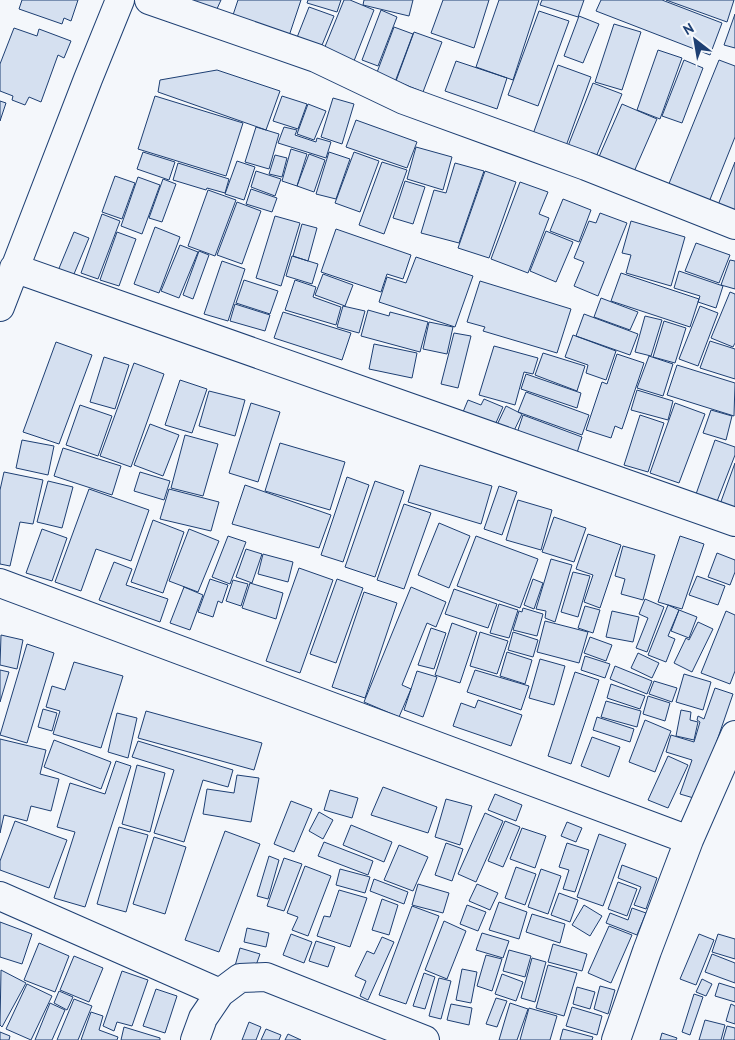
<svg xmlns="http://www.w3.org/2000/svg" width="735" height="1040" font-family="'PT Sans',sans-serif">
<rect width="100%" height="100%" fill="#f4f7fb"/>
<!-- building -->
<path fill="#d5e0f0" stroke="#1d3f73" d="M22 0H78L71 21 64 18 62 24 19 9Z
M189 0H221L216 11Z
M238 0H301L289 36 232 18Z
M308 0H341L337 12 307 3Z
M344 0H350L374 10 352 66 322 54Z
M364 0H413L409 16 363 5Z
M443 0H489L474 48 431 33Z
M499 0H539L513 80 476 67Z
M542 0H584L578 17 540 5Z
M601 0H662L722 23 710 55 596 11Z
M666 0H734L727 22Z
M309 7 334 16 320 50 296 40Z
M381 10 397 17 378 66 362 60Z
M539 11 569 21 538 106 508 95Z
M735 14V48L724 45Z
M579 16 599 24 583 63 564 56Z
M614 24 641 32 622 90 595 82Z
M394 27 413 34 395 82 376 75Z
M14 28 37 36 39 29 71 41 64 58 58 55 41 102 29 97 25 105 12 100 13 96 0 91V64Z
M414 32 442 42 423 92 396 81Z
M658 50 682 58 660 119 637 110Z
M684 60 703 68 682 123 662 116Z
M719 60 735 66V137L709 202 668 186Z
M456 61 507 78 497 109 445 91Z
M558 65 591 77 566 146 533 134Z
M217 70 280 91 266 130 158 92 160 80Z
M593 83 622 94 596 157 568 146Z
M155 96 243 123 226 176 138 149Z
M282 96 307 104 298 129 273 121Z
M333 98 354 104 342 144 321 137Z
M0 101 6 103 0 121Z
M308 104 326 111 314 140 297 134Z
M622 104 657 119 633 174 598 159Z
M356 120 417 142 407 168 346 147Z
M256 127 279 134 269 169 245 162Z
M284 127 297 130 295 135 316 142 317 138 331 142 326 158 278 143Z
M416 147 452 157 443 190 407 179Z
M291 149 307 154 297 186 282 181Z
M143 152 175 162 169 180 137 169Z
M329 152 350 159 336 199 316 194Z
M354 152 379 161 360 212 335 203Z
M309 154 325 160 314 192 297 186Z
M275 155 287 158 282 177 269 174Z
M237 161 255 167 244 200 225 194Z
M382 162 407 170 384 234 359 225Z
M735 162V211L718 205Z
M178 163 229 179 225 193 207 188 206 190 173 180Z
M455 163 484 171 459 243 421 233 434 190 446 193Z
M256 171 281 179 275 196 251 187Z
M485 171 516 182 489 258 458 248Z
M115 176 135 183 122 219 102 212Z
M138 177 160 185 142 234 121 226Z
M163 179 176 184 162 222 149 218Z
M405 181 425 187 413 224 393 218Z
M520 182 548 192 539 214 549 218 528 273 491 259Z
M251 189 277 198 272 212 246 204Z
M208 190 236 200 215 256 188 246Z
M563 199 591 210 579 242 550 231Z
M237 202 261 211 242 264 217 255Z
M600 213 627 223 598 296 574 286 584 262 574 258 589 221 596 223Z
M102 214 120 221 98 279 81 273Z
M275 216 300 223 281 286 256 278Z
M631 221 685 237 671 286 626 273 631 255 622 253Z
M302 224 317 228 308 261 293 256Z
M155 227 180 237 159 293 134 284Z
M336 229 411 255 403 279 387 274 381 292 321 272Z
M546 231 573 242 556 282 530 271Z
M74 232 89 238 74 274 82 277 78 287 55 278Z
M117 232 136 239 119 286 100 280Z
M696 243 730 255 719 283 685 271Z
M180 245 198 252 179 298 161 291Z
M199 251 209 255 193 299 183 295Z
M292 256 318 264 312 284 286 276Z
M416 257 473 276 455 327 379 302 387 277 406 283Z
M730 260 735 261V289L721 285Z
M222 261 245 269 228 321 204 314Z
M679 271 723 286 716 308 698 302 700 296 674 288Z
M621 273 699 299 690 327 611 301Z
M323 274 353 285 345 306 315 295Z
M244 280 278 291 270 314 236 303Z
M295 280 316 287 313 297 341 307 336 325 285 310Z
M480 281 571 309 557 353 483 331 485 327 467 322Z
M730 292 735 294V343L733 347 711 338Z
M601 298 638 312 630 330 594 317Z
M235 304 270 315 265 331 230 321Z
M343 306 365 311 359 333 337 327Z
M700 306 718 313 698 366 679 359Z
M368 310 389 316 390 312 428 322 420 352 361 336Z
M283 312 351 333 342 360 274 338Z
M584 314 638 334 630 355 576 336Z
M645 316 662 320 651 356 635 352Z
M664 321 686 328 675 363 653 357Z
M429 322 453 327 447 354 423 349Z
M454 333 471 336 458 388 441 384Z
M573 335 616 351 606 380 586 373 588 365 565 357Z
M710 341 735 349V379L700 368Z
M56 342 92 355 59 444 23 432Z
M374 344 417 353 412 378 369 369Z
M494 346 538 358 533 374 524 372 515 405 479 395Z
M543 353 585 366 577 391 535 375Z
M617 354 644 363 622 429 615 426 611 438 586 430 602 382 607 384Z
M649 356 673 364 663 396 637 388Z
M104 357 129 365 115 409 90 402Z
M134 363 164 374 131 467 100 456Z
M677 365 735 383 734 416 667 395Z
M526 374 581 393 577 408 521 389Z
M180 380 207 389 192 433 165 425Z
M637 390 673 401 668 420 631 410Z
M209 391 245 400 235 436 199 426Z
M526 392 589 415 582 435 518 412Z
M484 399 503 407 495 425 463 412 468 400 481 405Z
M251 403 280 412 258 482 229 473Z
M675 403 705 414 679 483 650 473Z
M80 405 112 416 98 456 66 445Z
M506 406 522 414 512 435 496 427Z
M711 410 732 416 726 440 703 433Z
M523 415 582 437 576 456 516 436Z
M640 415 664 423 648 472 624 465Z
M150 424 179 435 163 476 134 465Z
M185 435 218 444 203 496 171 488Z
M22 440 54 446 48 475 16 468Z
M715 440 735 447V455L716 504 695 497Z
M280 443 345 462 330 510 265 491Z
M63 448 121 466 112 495 54 476Z
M735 463V513L719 507Z
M420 465 492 486 481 524 408 502Z
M4 472 43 480 33 524 20 522 10 566 0 564V490Z
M140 472 170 481 164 500 134 491Z
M347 477 369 485 343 562 321 555Z
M48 481 73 487 62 528 37 522Z
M375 481 404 491 375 577 345 567Z
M245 485 331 515 319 548 232 524Z
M499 486 517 492 502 535 484 529Z
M89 489 149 510 131 561 96 549 81 591 55 582Z
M169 489 219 502 211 531 160 519Z
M518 500 552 510 541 550 506 540Z
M404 504 431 513 404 589 377 580Z
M554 517 586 528 574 562 542 552Z
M153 520 184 532 163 593 131 582Z
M439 523 470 536 449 588 418 575Z
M42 529 67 538 52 581 26 573Z
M189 529 219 541 198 592 169 581Z
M588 534 621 545 600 608 584 602 593 575 576 569Z
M228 536 246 542 230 584 212 577Z
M476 536 538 559 520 608 457 586Z
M680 536 704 544 682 609 658 602Z
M623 546 655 555 643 600 621 594 625 579 615 576Z
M246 549 262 554 252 583 236 577Z
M717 553 735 560V572L730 585 708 577Z
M263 554 293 562 288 582 258 574Z
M551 559 572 565 555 622 545 618 546 611 536 609Z
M114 562 132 569 126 585 168 599 160 622 99 600Z
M299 568 333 580 300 673 266 661Z
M573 572 590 576 578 617 561 612Z
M697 576 725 586 718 605 689 595Z
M210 579 228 585 222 603 218 601 213 617 198 612Z
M337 579 363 588 336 663 310 654Z
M533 579 543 583 534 609 524 605Z
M233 580 248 584 241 606 226 601Z
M250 583 283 593 276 619 242 608Z
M184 587 203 595 190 630 170 623Z
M411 587 446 602 436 627 427 623 402 685 411 689 399 717 364 702Z
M454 589 497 604 488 628 445 614Z
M364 592 397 603 365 698 332 687Z
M645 599 664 607 647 652 636 648 648 618 639 614Z
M499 604 518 610 509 638 490 633Z
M668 605 679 610 668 636 675 639 666 662 648 655Z
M585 606 600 610 593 633 578 628Z
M523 608 543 614 537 636 513 630 519 611 522 612Z
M679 610 697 617 689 638 671 631Z
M612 611 639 617 633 642 606 637Z
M726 611 735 615V671L730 684 701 673Z
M545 621 588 632 579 663 537 652Z
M698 622 713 629 692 672 674 663 686 638 689 640Z
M452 623 477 632 460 683 435 675Z
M431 628 446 633 434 669 418 665Z
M480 632 508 641 497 674 470 666Z
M513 632 538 640 533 657 508 650Z
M1 635 23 640 17 669 0 665Z
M590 637 612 645 606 661 584 653Z
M27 644 54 653 27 743 0 735Z
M507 652 532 660 525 684 500 676Z
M638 653 659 663 652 678 631 668Z
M585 656 610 664 605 678 581 670Z
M540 659 565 666 554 705 529 698Z
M74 662 123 676 101 748 53 734 60 711 46 707 52 686 65 690Z
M615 666 652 681 647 694 610 679Z
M0 670 9 672 0 702Z
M475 670 529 686 521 710 467 692Z
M417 671 437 677 423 717 404 710Z
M575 672 599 680 571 764 548 756Z
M684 674 711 682 703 710 676 702Z
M654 681 677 688 672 702 649 694Z
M611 684 645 696 640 709 607 698Z
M715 688 733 694 697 799 680 794 692 760 666 752 671 735 694 742 700 722 697 720 698 716 704 719Z
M648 696 670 703 665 721 643 714Z
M478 700 522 715 511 746 453 726 461 703 475 708Z
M606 701 641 711 637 727 601 717Z
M43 709 57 713 52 731 38 727Z
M681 710 691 712 690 720 698 722 694 740 676 736Z
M146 711 262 743 254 770 138 738Z
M117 713 137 718 128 758 108 752Z
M597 717 634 729 630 742 593 730Z
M645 720 671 731 655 772 629 762Z
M592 737 620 747 609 777 581 766Z
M0 739 46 750 40 774 59 779 51 811 31 806 27 821 4 815 0 833Z
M54 740 111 762 101 789 44 767Z
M138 741 233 770 228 787 203 780 184 842 154 833 174 770 132 757Z
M668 756 688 765 668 808 648 800Z
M116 761 131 766 85 907 54 898 75 832 57 827 70 783 105 794Z
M137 765 165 773 150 832 122 824Z
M237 775 259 778 251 822 203 814 207 789 234 793Z
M383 787 437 807 428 833 371 815Z
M330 790 358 798 352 818 324 810Z
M495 794 522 805 516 821 488 810Z
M446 799 472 806 460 845 435 837Z
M291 801 312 809 294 852 274 844Z
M319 812 333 820 323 839 309 831Z
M485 813 503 821 476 882 458 874Z
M15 821 67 840 49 888 0 870V861Z
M505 821 520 827 503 867 488 861Z
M567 822 582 828 576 842 561 836Z
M351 825 392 842 384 862 343 845Z
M119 827 148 835 126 912 97 904Z
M522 828 546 836 535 868 510 859Z
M225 831 260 844 219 952 185 940Z
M599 834 626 844 603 906 577 897Z
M154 837 186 847 165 914 133 904Z
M324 842 373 861 368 875 318 856Z
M446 843 463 849 452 881 435 875Z
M567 843 589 850 575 892 563 889 569 870 559 867Z
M399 845 428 857 413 891 384 880Z
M269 856 279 860 268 899 257 896Z
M284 858 302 864 284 911 267 906Z
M622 865 657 878 646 909 634 905 641 887 618 878Z
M305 866 331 876 308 936 292 930 298 917 287 913Z
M516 867 536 874 525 905 505 898Z
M340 869 370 877 365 893 336 885Z
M541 869 561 876 548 914 528 907Z
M374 879 408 892 404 904 370 891Z
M618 882 637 889 627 916 608 909Z
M418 884 449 893 443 913 412 905Z
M477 884 498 893 490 910 469 901Z
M339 890 367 898 350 947 317 936 324 916 330 917Z
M559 893 578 900 570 922 551 915Z
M382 899 398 905 389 935 372 930Z
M499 902 527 912 519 939 489 930Z
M467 905 486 912 478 931 460 924Z
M584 905 602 916 590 936 572 925Z
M412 906 439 916 406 1004 379 995Z
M632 908 646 913 637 935 606 923 610 913 628 920Z
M532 914 565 924 560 943 526 932Z
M444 921 466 931 447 979 425 970Z
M0 922 32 934 22 964 0 957Z
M609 926 632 935 611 983 588 973Z
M247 928 269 933 266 947 244 942Z
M482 933 509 941 503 958 476 950Z
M291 934 312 942 304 963 283 955Z
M699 934 714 940 696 985 680 979Z
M718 934 735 939V959L712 952Z
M382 937 394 942 368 1000 360 996 366 981 355 976 367 951 374 954Z
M316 941 335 947 328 967 309 961Z
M39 943 69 956 55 992 24 980Z
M553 944 587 954 582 971 548 962Z
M240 948 260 954 254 971 235 966Z
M509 950 531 956 525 977 503 971Z
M712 954 735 963V983L705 972Z
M486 955 502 959 492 991 477 986Z
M74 956 103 968 89 1002 60 990Z
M532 958 546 962 535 1002 521 998Z
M548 965 577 973 564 1016 536 1008Z
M462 969 477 972 471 1003 456 1000Z
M1 970 26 983 2 1027 0 1025Z
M122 971 148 980 132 1026 117 1022 114 1031 103 1026Z
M424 973 435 977 425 1009 413 1006Z
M502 974 523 982 516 1001 495 994Z
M439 978 451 981 441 1019 429 1016Z
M702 979 712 984 706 996 696 992Z
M719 983 735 988V1002L715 996Z
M27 984 52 996 31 1040 6 1029Z
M600 986 615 990 608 1014 594 1009Z
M577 987 595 992 590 1009 573 1004Z
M156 989 177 996 165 1033 143 1026Z
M59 991 73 997 67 1010 54 1003Z
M694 994 703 997 690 1035 682 1032Z
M496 998 507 1001 497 1027 486 1024Z
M74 999 92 1006 78 1040H57Z
M50 1003 65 1010 52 1040H35Z
M510 1003 528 1009 517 1040H499Z
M451 1004 472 1008 469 1025 447 1020Z
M731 1004 735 1006V1024L726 1021Z
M572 1007 602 1016 597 1035 566 1026Z
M529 1008 557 1016 550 1040H520Z
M91 1012 103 1016 99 1030 118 1037 117 1040H81Z
M705 1020 725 1025 721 1040H699Z
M249 1022 261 1027 256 1040H242Z
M727 1026 735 1028V1040H723Z
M124 1027 160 1038V1040H121Z
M266 1029 281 1035 279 1040H261Z
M563 1029 593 1037 592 1040H560Z
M0 1032 10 1036 9 1040H0Z
M662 1033 677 1038 676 1040H660Z
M288 1034 301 1040H285Z"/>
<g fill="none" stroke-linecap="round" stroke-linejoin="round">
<!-- street casing -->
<g stroke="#1d3f73" stroke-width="30">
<path id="street" d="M149 0 316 58 404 100 586 166 735 225
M14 268 735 522
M0 307 88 79 120 0
M0 583 689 840
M0 896 220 993
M195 1040 203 1018 220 993 240 978 266 977 425 1040
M616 1040 647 951 689 840 735 735"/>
</g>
<!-- street -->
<use href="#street" stroke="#f4f7fb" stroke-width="28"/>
</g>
<!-- north arrow -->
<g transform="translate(695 40) rotate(329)" stroke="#f4f7fb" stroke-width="4" paint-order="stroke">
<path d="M0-4L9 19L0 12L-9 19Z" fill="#1d3f73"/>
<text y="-8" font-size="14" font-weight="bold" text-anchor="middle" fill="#1d3f73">N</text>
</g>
</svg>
